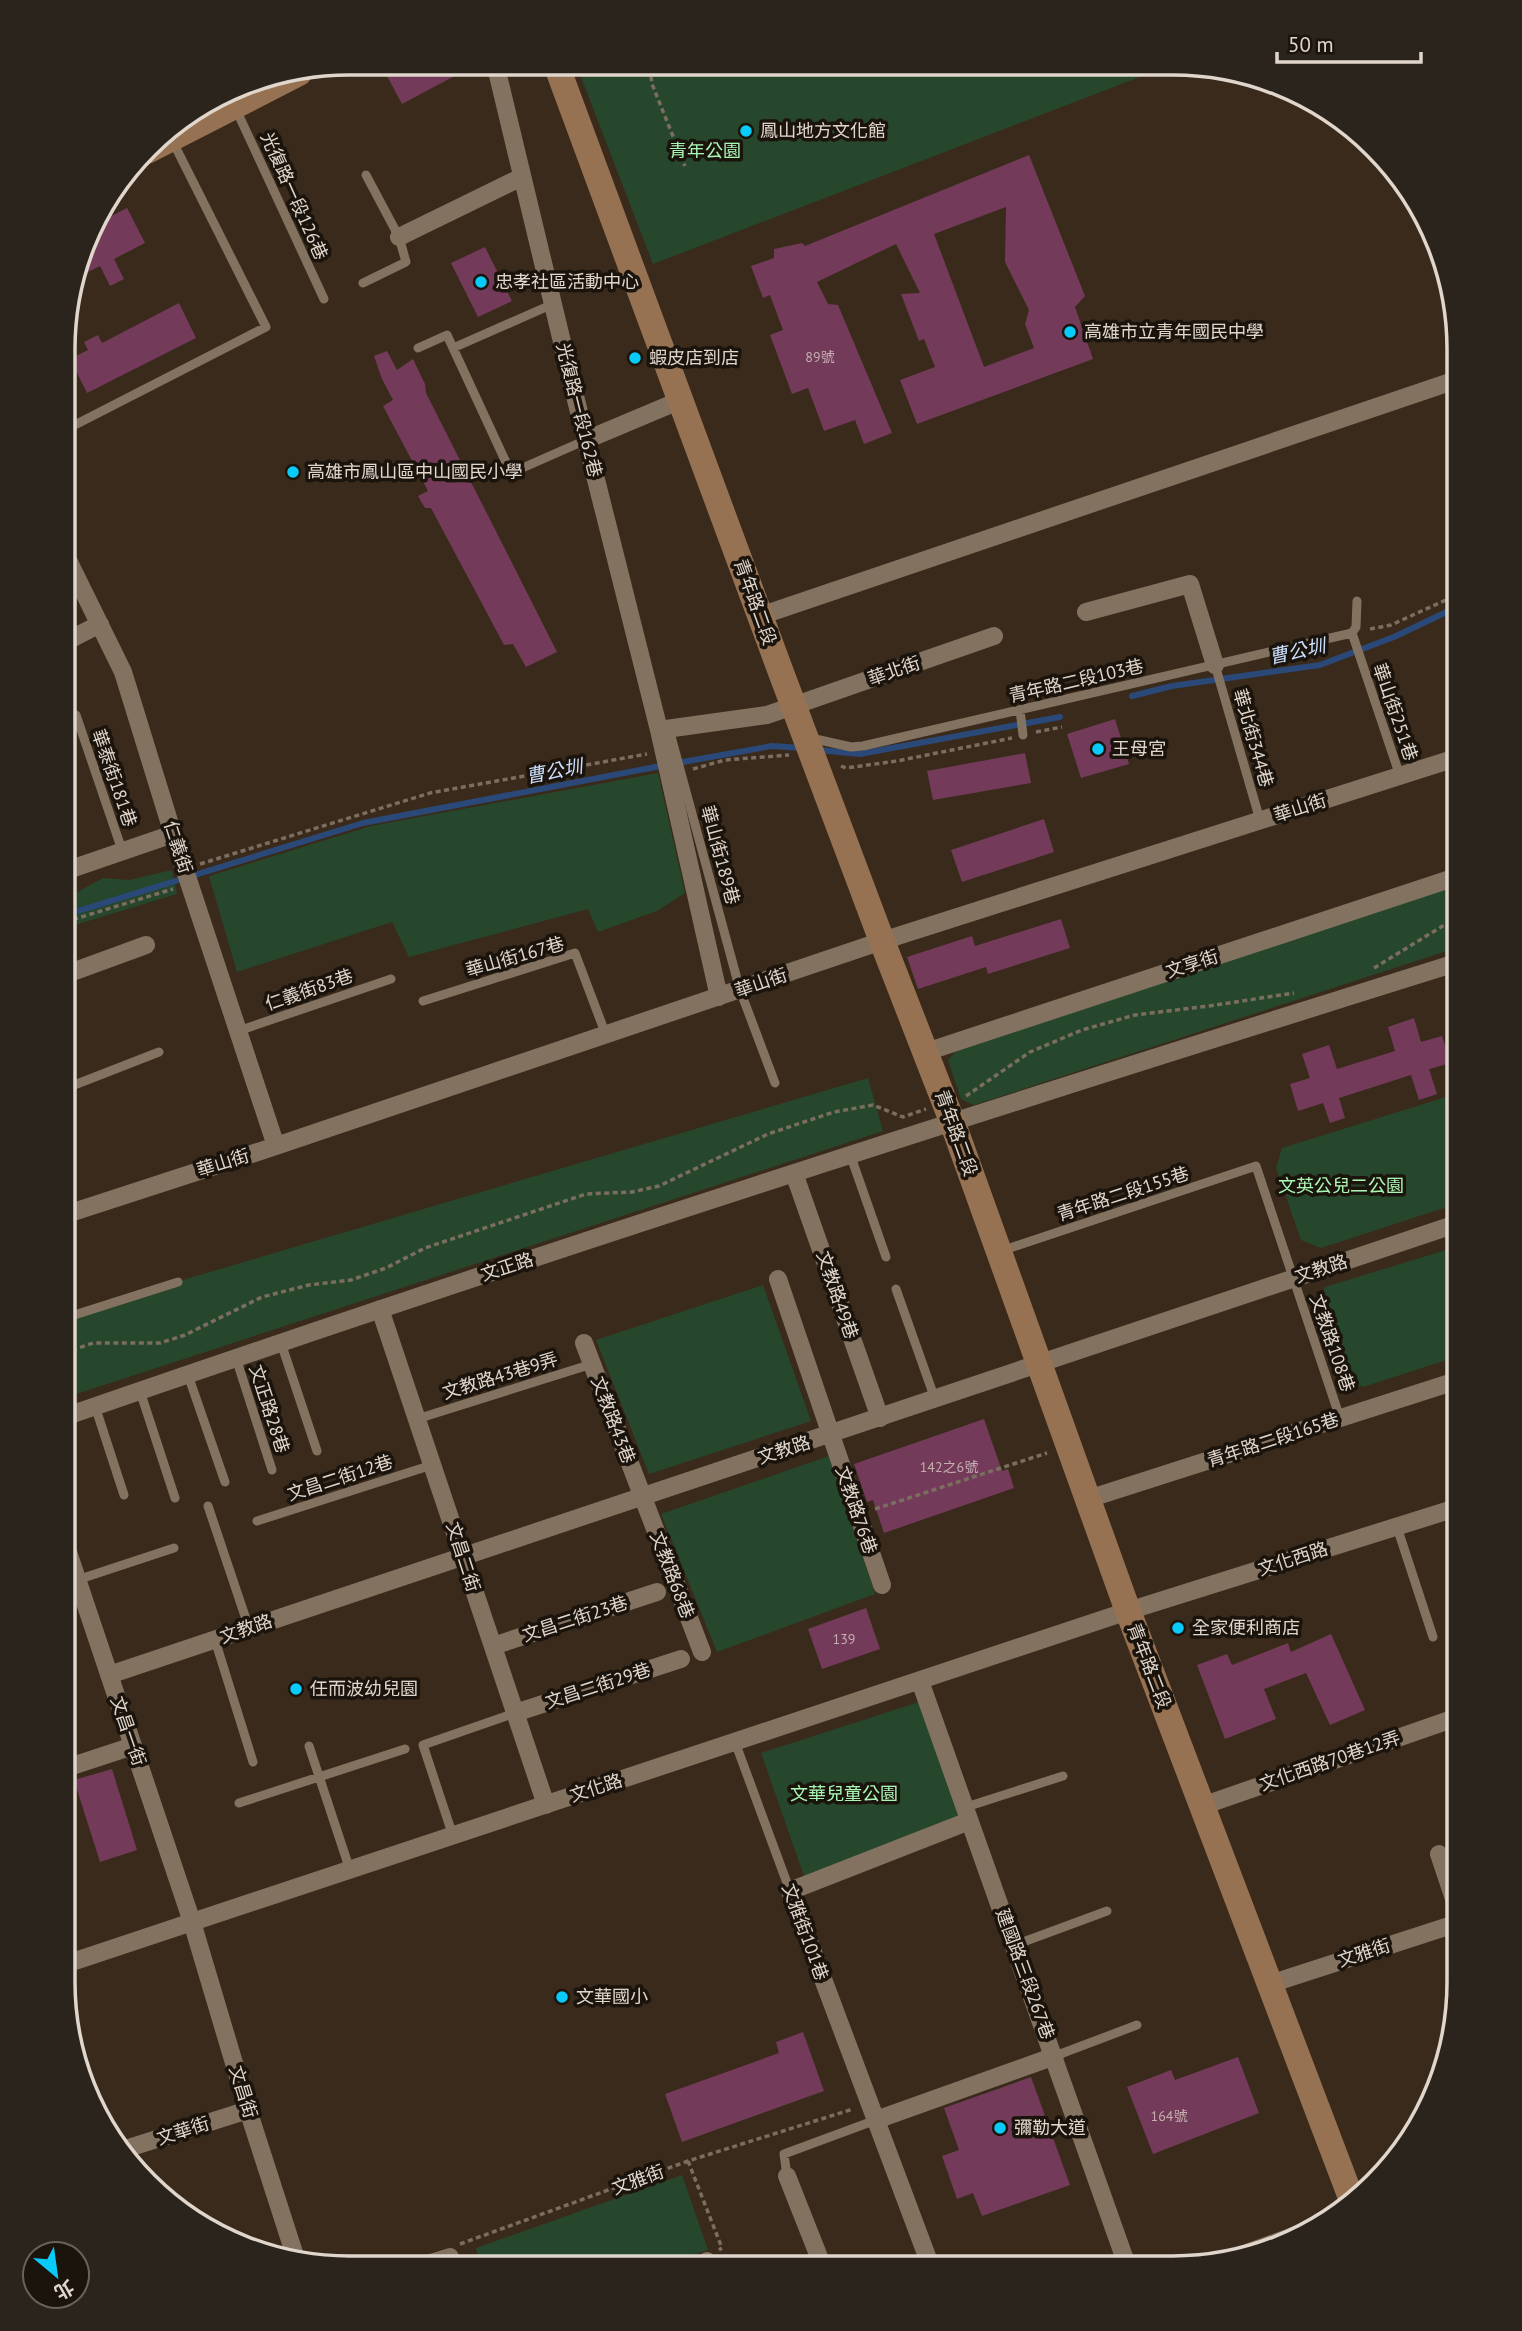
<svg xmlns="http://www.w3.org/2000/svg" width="1522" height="2331" font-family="'PT Sans','Noto Sans TC',sans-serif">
<rect width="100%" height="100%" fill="#392a1b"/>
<!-- green -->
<path fill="#27472d" d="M576 64 1171 65 653 264Z
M658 773 685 893 657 911 598 932 588 909 409 957 392 922 237 972 209 876 371 826Z
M172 870 177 894 65 928V899L103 878 129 880Z
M1459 884V947L974 1105 961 1099 948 1060 957 1050Z
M868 1078 883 1131 64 1398V1315Z
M1459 1093V1203L1321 1248 1301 1240 1276 1168 1282 1148Z
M1459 1246V1356L1363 1387 1344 1379 1318 1308 1325 1287Z
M763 1285 811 1421 649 1474 596 1340Z
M829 1456 875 1594 717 1652 661 1514Z
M922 1701 963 1816 805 1879 761 1753Z
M682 2175 708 2250 655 2267 480 2266 476 2248Z"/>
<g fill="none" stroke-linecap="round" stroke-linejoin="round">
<!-- stream -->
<path stroke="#2b4978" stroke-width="6" d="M1132 696 1172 686 1320 665 1394 637 1459 606
M819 750 860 754 1060 717
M677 763 772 746 801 748
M65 915 363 823 666 765"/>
</g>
<!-- building -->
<path fill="#733b59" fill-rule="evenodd" d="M380 63H479L402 104Z
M1029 155 1085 296 1075 307 1093 359 917 424 900 380 935 367 924 339 919 341 901 294 920 293 896 244 817 282 828 304 838 305 892 433 864 444 855 420 824 431 808 388 792 394 770 335 783 330 770 295 763 298 751 266 774 258V249L802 243 805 246ZM1006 207 1005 262 1029 310 1025 324 1034 348 984 367 934 234Z
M127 208 145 243 114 259 124 279 110 286 100 266 76 278 92 226Z
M485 247 512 301 478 317 451 263Z
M179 303 196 338 87 393 70 359 88 350 84 342 98 335 102 343Z
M387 351 397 370 413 359 425 384 426 393 557 652 526 667 513 644 504 645 431 508H425L418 496 428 491 383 406 393 400 382 379 374 356Z
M1115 719 1129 764 1081 778 1067 734Z
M1025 753 1031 783 933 800 927 771Z
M1044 819 1054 852 962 882 951 850Z
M1061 919 1070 948 988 974 986 967 918 989 907 957 972 936 975 946Z
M1414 1018 1421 1042 1442 1036 1451 1063 1429 1069 1437 1094 1419 1100 1411 1075 1339 1098 1345 1118 1330 1123 1323 1103 1298 1111 1290 1084 1310 1078 1302 1054 1329 1045 1337 1069 1395 1051 1388 1027Z
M984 1419 1002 1471 1008 1469 1014 1488 884 1533 873 1500 867 1502 854 1464Z
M866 1608 880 1649 822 1669 808 1629Z
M1331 1634 1365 1710 1330 1725 1306 1673 1264 1689 1276 1719 1225 1739 1197 1665 1227 1654 1232 1665 1288 1643 1291 1652Z
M112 1769 137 1850 100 1862 74 1780Z
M803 2032 824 2091 682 2142 665 2094 779 2053 776 2042Z
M1238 2057 1259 2113 1153 2154 1127 2087 1171 2070 1175 2080Z
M1031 2077 1070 2185 982 2216 973 2193 957 2199 942 2156 959 2150 944 2108Z"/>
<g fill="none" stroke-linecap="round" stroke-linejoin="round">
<!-- path -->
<path stroke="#7b6e61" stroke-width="3.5" stroke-dasharray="5 3.5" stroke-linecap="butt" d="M663 64 651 77 652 84 685 166
M1370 629 1391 625 1459 594
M1036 732 1062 727
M841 766 846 768 897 761 1012 738
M693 769 725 760 789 755
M200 864 430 793 647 754
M65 922 173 889
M1374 968 1459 916
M966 1096 1030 1052 1082 1030 1135 1015 1209 1006 1294 993
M64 1353 93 1343H160L185 1335 262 1297 309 1285 351 1280 386 1268 425 1248 586 1194 632 1192 659 1186 768 1134 834 1112 873 1105 903 1117 926 1109
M875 1509 1047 1453
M688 2161 722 2248 719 2250
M460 2244 688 2161 853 2109"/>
<!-- lane -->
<path stroke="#847261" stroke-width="9" d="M228 92 324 299
M363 283 406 262 399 237 366 175
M418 348 447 335 511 473 586 440
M453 348 553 304
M65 430 266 327 172 140
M1352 633 1400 776
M1352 633 1356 627 1357 601
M1215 665 1260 820
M1020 710 1023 735
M76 715 122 850
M669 729 740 990 775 1083
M811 738 851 747 863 746 1352 633
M423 1001 575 953 606 1035
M238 1031 391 979
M64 1089 159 1052
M850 1154 886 1257
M1001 1251 1256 1166 1340 1418
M896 1289 935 1399
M64 1305 68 1317 178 1282
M281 1343 317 1451
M236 1358 272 1470
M188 1375 225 1482
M140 1391 175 1498
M95 1406 124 1495
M417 1419 592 1364
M208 1506 249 1628
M257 1521 432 1465
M1397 1527 1433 1637
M77 1580 174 1548
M215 1640 253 1762
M735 1742 790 1891
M309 1746 350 1870
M239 1803 405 1749
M963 1808 1063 1776
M453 1836 423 1745 515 1713
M1015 1945 1107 1911
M1055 2056 1137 2025
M787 2176 784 2154 876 2120
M1217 2259 1330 2218"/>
<!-- street -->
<path stroke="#847261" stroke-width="18" d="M495 63 576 400 659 730 719 997
M399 237 522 177
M586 440 681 400
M65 554 123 672 173 834 276 1146
M1086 612 1190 584 1215 665
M760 616 1459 379
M65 642 100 624
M659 730 767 715 994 636
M65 871 173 834
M64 975 146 945
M926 1052 1459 876
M794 1173 880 1418
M64 1215 276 1146 882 941 1459 757
M778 1279 882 1585
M380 1309 546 1805
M584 1343 702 1652
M64 1417C526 1257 992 1108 1459 962
M1088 1499 1459 1380
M64 1540 192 1922 248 2110 297 2262
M493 1646 657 1592
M109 1675 1459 1223
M920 1681 1128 2268
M515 1713 681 1659
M63 1769 133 1746
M1202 1806 1458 1717
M1439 1854 1458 1911
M63 1965 1128 1611 1459 1507
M1270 1984 1458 1923
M876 2120 1055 2056
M119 2151 248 2110
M787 2176 823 2267
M707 2261 709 2267
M421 2266 450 2257
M931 2267 790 1891 969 1821"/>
<!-- secondary -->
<path stroke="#977252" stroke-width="26" d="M556 64 782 675 882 941 952 1121 1128 1611 1353 2203
M147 151 299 73"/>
</g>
<!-- markers -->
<g fill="#08cbfa" stroke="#1b140d" stroke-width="2.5">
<circle cx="746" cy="131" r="7"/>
<circle cx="481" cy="282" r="7"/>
<circle cx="1070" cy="332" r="7"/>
<circle cx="635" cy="358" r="7"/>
<circle cx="293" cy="472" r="7"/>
<circle cx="1098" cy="749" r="7"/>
<circle cx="1178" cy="1628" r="7"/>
<circle cx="296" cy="1689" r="7"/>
<circle cx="562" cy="1997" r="7"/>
<circle cx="1000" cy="2128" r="7"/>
</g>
<g text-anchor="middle" stroke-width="7" stroke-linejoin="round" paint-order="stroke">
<!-- number labels -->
<g font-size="14" fill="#c5afaf">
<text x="820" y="362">89號</text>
<text x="949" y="1472">142之6號</text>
<text x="844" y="1644">139</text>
<text x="1169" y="2121">164號</text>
</g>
<!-- poi labels -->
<g font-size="18" fill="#e0d6cc" stroke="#1b140d" text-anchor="start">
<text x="760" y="137">鳳山地方文化館</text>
<text x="495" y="288">忠孝社區活動中心</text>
<text x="1084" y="338">高雄市立青年國民中學</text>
<text x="649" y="364">蝦皮店到店</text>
<text x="307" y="478">高雄市鳳山區中山國民小學</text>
<text x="1112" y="755">王母宮</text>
<text x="1192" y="1634">全家便利商店</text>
<text x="310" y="1695">任而波幼兒園</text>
<text x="576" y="2003">文華國小</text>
<text x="1014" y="2134">彌勒大道</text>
</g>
<!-- park labels -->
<g font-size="18" fill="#aaf7b5" stroke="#1b140d">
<text x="705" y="157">青年公園</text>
<text x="1341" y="1192">文英公兒二公園</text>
<text x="844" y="1800">文華兒童公園</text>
</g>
<!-- street labels -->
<g font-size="18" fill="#e0d6cc" stroke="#1b140d">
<text transform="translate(294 196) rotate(66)" y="6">光復路一段126巷</text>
<text transform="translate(579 410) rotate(76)" y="6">光復路一段162巷</text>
<text transform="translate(755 602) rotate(70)" y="6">青年路二段</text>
<text transform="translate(894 671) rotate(-19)" y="6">華北街</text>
<text transform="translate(1076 681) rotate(-13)" y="6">青年路二段103巷</text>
<text transform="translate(1395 712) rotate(71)" y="6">華山街251巷</text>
<text transform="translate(1253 738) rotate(74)" y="6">華北街344巷</text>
<text transform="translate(114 778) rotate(71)" y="6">華泰街181巷</text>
<text transform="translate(1300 808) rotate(-18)" y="6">華山街</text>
<text transform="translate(178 847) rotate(72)" y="6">仁義街</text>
<text transform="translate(720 855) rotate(75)" y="6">華山街189巷</text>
<text transform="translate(515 957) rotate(-16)" y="6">華山街167巷</text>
<text transform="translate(1192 964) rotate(-18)" y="6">文享街</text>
<text transform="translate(761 983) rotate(-19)" y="6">華山街</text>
<text transform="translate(309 990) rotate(-19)" y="6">仁義街83巷</text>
<text transform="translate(956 1133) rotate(70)" y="6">青年路二段</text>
<text transform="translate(223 1163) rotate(-17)" y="6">華山街</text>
<text transform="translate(1123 1194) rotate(-18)" y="6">青年路二段155巷</text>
<text transform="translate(507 1267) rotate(-18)" y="6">文正路</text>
<text transform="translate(1321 1269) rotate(-18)" y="6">文教路</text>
<text transform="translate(837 1295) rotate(71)" y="6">文教路49巷</text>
<text transform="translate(1332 1343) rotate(71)" y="6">文教路108巷</text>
<text transform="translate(500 1376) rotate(-17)" y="6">文教路43巷9弄</text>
<text transform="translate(269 1409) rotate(72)" y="6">文正路28巷</text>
<text transform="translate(613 1420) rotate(69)" y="6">文教路43巷</text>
<text transform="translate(1273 1440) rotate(-18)" y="6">青年路二段165巷</text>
<text transform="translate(784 1450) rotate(-18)" y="6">文教路</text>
<text transform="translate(340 1478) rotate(-18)" y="6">文昌二街12巷</text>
<text transform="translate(856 1510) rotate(71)" y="6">文教路76巷</text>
<text transform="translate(463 1557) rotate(72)" y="6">文昌二街</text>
<text transform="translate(1293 1559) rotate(-18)" y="6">文化西路</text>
<text transform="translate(672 1575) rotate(69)" y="6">文教路68巷</text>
<text transform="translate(575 1619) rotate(-18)" y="6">文昌二街23巷</text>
<text transform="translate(246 1629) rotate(-19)" y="6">文教路</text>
<text transform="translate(1149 1666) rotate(69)" y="6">青年路二段</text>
<text transform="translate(598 1686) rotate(-18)" y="6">文昌二街29巷</text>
<text transform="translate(128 1731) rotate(71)" y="6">文昌一街</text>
<text transform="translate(1330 1761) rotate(-19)" y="6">文化西路70巷12弄</text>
<text transform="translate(596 1788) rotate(-18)" y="6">文化路</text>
<text transform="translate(805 1932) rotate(70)" y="6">文雅街101巷</text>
<text transform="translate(1364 1953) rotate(-18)" y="6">文雅街</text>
<text transform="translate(1025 1974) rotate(70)" y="6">建國路三段267巷</text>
<text transform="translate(243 2092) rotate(73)" y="6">文昌街</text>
<text transform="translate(183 2131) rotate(-18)" y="6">文華街</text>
<text transform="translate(638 2180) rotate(-20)" y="6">文雅街</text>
</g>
<!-- water labels -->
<g font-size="19" font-style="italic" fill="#cadefc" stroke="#1b140d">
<text transform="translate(1297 651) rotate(-12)" y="7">曹公圳</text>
<text transform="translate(554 771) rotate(-11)" y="7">曹公圳</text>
</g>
</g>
<!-- crop -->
<path d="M0 0H1522V2331H0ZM349 75H1173A274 274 0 0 1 1447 349V1982A274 274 0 0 1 1173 2256H349A274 274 0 0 1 75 1982V349A274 274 0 0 1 349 75Z" fill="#2b241c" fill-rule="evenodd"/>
<path fill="none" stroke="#e0d6cc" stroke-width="3.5" d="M349 75H1173A274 274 0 0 1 1447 349V1982A274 274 0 0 1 1173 2256H349A274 274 0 0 1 75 1982V349A274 274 0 0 1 349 75Z"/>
<!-- north arrow -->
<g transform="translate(56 2275) rotate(151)"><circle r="33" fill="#1b140d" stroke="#6a6259" stroke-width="2"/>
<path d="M0-5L12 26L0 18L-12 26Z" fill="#08cbfa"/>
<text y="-10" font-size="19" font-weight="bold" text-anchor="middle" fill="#e0d6cc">北</text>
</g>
<!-- scale -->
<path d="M1277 52v10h144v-10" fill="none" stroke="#e0d6cc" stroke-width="3.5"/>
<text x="1288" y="52" font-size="21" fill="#e0d6cc" stroke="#1b140d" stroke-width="5" paint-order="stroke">50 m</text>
</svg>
